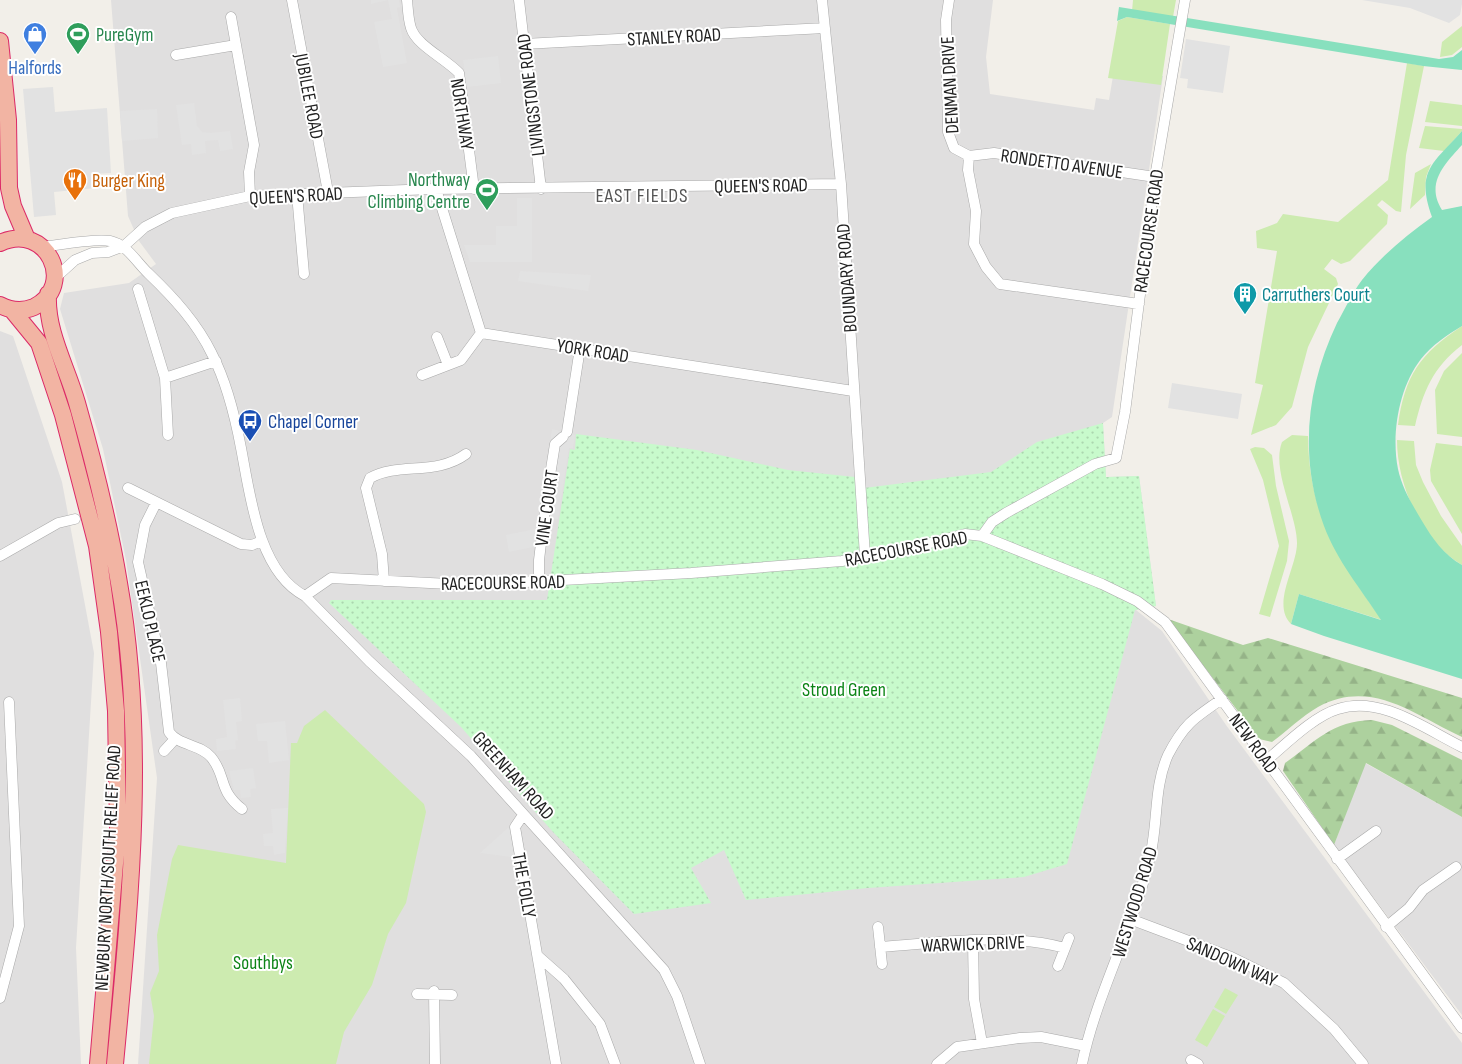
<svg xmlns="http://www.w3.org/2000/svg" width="1462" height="1064" font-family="'Sofia Sans Condensed',sans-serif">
<defs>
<pattern id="forest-firs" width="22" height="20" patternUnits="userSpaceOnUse" patternTransform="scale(1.25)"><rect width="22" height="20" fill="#add19e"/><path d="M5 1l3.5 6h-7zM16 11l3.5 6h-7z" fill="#95b388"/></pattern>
<pattern id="park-dots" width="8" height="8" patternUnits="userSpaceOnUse" patternTransform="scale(1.25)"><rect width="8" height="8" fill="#c8facc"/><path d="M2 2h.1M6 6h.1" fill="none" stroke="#acd6af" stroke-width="1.8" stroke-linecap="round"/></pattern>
</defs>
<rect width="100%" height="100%" fill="#f2efe9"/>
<!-- residential -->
<path fill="#e0dfdf" d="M111 0H993L986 57 990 94 1094 110 1096 98 1109 100 1114 70 1163 76 1112 417 1103 423 1106 477 1139 476 1156 606 1136 610 1162 631 1226 725 1462 1043V1064H138L157 778 126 560 103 449 60 309 64 293 129 283 156 264 139 241 128 216Z
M0 331 13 336 62 482 94 653 76 948 81 1064H0Z
M1365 763 1462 817V1015L1334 845Z"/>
<!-- grass -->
<path fill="#cdebb0" d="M1133 0H1176L1173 17 1132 11Z
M1127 17 1170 24 1161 85 1108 78 1118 21Z
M1462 26V47L1452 55 1440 57 1442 42Z
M1407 63 1424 66 1406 155 1401 212 1396 211 1382 200 1377 205 1388 215 1387 224 1350 261 1341 264 1332 259 1324 269 1336 278 1338 284 1308 347 1292 407 1276 425 1251 435 1263 385 1255 383 1277 251 1257 248 1256 231 1277 223 1283 214 1338 222 1388 180Z
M1430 101 1462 105V126L1425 122Z
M1425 126 1462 129V131L1444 151 1419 148Z
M1431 164 1426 177 1425 195 1410 209 1415 173Z
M1462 326V345C1433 367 1423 392 1415 426L1398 425C1405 375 1420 354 1462 326Z
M1462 353V437L1437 434 1435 390 1444 371Z
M1292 435 1308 436C1309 515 1338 558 1382 620L1299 594 1291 624C1271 604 1297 567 1297 543 1297 515 1271 470 1282 442Z
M1397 440 1414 441 1416 465 1423 482 1441 516 1462 546V565C1422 542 1397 485 1397 440Z
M1436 443 1462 446V534L1431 481 1430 470Z
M1255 447 1264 448 1272 455 1276 486 1289 541 1287 561 1270 617 1259 614 1279 546 1263 480 1250 449Z
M325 710 424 804 426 812 406 903 388 934 372 985 344 1032 336 1064H149L154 1016 150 993 159 971 157 935 172 859 178 845 286 863 291 743H297L304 726Z
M1225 988 1238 995 1226 1014 1214 1007Z
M1213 1009 1225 1016 1207 1047 1195 1040Z"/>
<!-- forest -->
<path fill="url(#forest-firs)" d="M1168 619 1243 645 1268 638 1462 698V737C1414 715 1372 678 1318 707 1302 716 1287 731 1272 742L1259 739Z
M1372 720 1392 725 1462 760V817L1366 763 1334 845 1283 771 1285 763C1316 741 1332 721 1372 720Z"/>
<!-- park -->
<path fill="url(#park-dots)" d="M1103 423 1106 477 1139 476 1156 606 1135 610 1067 864 1024 877 868 888 746 900 724 850 691 868 711 903 634 914 553 832 461 727 329 603 331 600H547L570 449 575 450 576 434 697 450 788 470 855 477 856 489 991 472 1037 442Z"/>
<!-- pitch -->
<path fill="#88e0be" d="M1119 7 1439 59 1453 57 1462 50V72V70L1423 66 1127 17 1117 21Z
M1462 131V145C1445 164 1425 183 1442 210L1462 206V326C1447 335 1432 345 1421 359 1399 387 1391 434 1398 469 1402 488 1412 504 1422 521 1432 538 1444 555 1462 565V679L1324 636 1291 624 1299 594 1381 620C1361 589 1337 561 1324 526 1299 458 1306 388 1337 323 1345 309 1352 293 1362 280 1382 255 1406 236 1432 217 1415 170 1434 163 1462 131Z"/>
<!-- parking -->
<path fill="#e2e2e2" d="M371 0H399L400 7 397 8 407 63 383 67 374 22 392 19 388 0 371 4Z
M1362 0H1462V4L1460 15 1449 23 1410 8Z
M1186 39 1230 46 1223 93 1187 88 1188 79 1180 78Z
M498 56 501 83 467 87 463 60Z
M53 87 55 112 107 108 111 173 95 174 96 188 54 192 56 215 34 217 23 89Z
M194 103 197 126 202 132 210 133 230 131 233 149 220 151 218 140 205 141 206 153 192 155 191 144 182 145 176 105Z
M157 109 158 138 122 141 120 111Z
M517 198H532V262H470L464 245H496V226H517Z
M520 271 591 275 588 291 518 281Z
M1172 383 1242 394 1238 419 1168 408Z
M552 429 575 435 573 448H569L558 519 540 516Z
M536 529 534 547 509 552 506 535Z
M240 698 242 721 236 722 238 740 235 741 236 749 217 751 216 739 227 737 223 700Z
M285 721 289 760 269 763 267 741H258L256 724Z
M253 768 256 788 250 789 251 797 241 798 240 790H234L229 771Z
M288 808 285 853 274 855 273 846H264L263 834 273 833 271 809Z
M511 825 518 858 480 853Z"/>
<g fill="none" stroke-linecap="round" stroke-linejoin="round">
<!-- minor casing -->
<g stroke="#a9a9a9" stroke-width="11">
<path id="minor" d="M292 0 328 192
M407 0C408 9 408 19 411 28 416 45 446 59 459 73L474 189
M519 0 541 189
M822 0 841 184 865 556
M949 0 946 20 948 132 954 148 969 156 968 170 976 211 974 244 986 267 1000 284 1139 304
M231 17 236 45
M524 44 825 28
M176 55 236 45 254 145 249 172 250 196
M969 156 994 153 1155 177
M436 189 481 333
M297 194 304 274
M42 247C59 245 95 238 110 241 128 245 136 262 149 274 174 298 197 323 212 354 227 383 235 416 241 448 250 494 258 572 305 596L369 661 471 756 664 970 677 996 700 1064
M54 279 75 260 92 253 108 252 124 246 145 227 172 213 250 196 433 189 841 184
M138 289 165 378 168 435
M481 333 853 391
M437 337 448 365
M422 375 461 360 481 333
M165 378 216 361
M567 432 580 348
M128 488 241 544 252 545 262 541
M156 503 145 525 138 562 161 663 169 732C179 746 200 744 211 757 227 776 217 789 242 809
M982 536 992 522 1006 513 1095 464 1116 458 1125 412 1155 177 1185 0
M0 556 58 523 75 519
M384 581 382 554 366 488 370 478C399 462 436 476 466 454
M539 582V560L547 494 555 444 563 437
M305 596 331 578 469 585 691 573 842 561 911 548 965 534 982 536 1102 584 1137 601 1165 622 1462 1028
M164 751 175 739
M1267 760C1286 744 1314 716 1338 709 1381 695 1425 729 1462 747
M523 815 515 827 556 1064
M1337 859 1376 831
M1130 919 1231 957 1284 983 1334 1029 1363 1064
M878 927 882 964
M1386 927 1409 908 1423 890 1456 867
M973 941 974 999 982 1043
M880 947C941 943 1006 932 1065 948
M538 956 564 979 600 1024 615 1064
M1058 966 1069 938
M434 991 435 1064
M417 994 452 995
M0 998 19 926 9 702
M1191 1060 1198 1064
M937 1064 957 1047 1020 1038 1041 1037 1086 1046
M1082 1064C1097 991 1136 924 1151 852 1158 820 1154 786 1168 755 1184 724 1194 718 1222 699"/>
</g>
<!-- trunk casing -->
<g stroke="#dc2a67" stroke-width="18">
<path id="trunk" d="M0 41 8 120 9 188 13 206 27 239
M0 243C47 221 77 286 34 307 22 312 11 311 0 305
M48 294C46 332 67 367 77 403 94 463 109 522 119 583 147 742 130 904 115 1064
M12 310 39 343 63 415 97 546 109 632 116 711 118 828 98 1064"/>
</g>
<!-- minor -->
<use href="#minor" stroke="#fff" stroke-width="10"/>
<!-- trunk -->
<use href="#trunk" stroke="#f2b4a3" stroke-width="16"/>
</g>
<!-- icons -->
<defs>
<g id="shop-pin" transform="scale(1.25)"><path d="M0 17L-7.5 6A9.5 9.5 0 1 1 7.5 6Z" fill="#3f7fe0" stroke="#fff"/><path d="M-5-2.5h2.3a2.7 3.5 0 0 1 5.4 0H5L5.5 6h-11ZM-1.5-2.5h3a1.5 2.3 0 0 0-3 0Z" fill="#fff"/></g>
<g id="stadium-pin" transform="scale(1.25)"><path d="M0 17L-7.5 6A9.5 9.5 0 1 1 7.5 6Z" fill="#2e9e5b" stroke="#fff"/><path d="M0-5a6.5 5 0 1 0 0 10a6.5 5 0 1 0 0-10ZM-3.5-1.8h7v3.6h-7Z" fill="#fff"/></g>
<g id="restaurant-pin" transform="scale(1.25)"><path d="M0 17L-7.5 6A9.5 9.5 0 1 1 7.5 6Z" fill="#e8710a" stroke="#fff"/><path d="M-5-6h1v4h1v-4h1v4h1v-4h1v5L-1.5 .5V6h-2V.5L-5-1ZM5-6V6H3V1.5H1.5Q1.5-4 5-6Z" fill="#fff"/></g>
<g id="building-pin" transform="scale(1.25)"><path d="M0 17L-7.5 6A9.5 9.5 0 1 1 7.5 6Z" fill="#0f9aa8" stroke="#fff"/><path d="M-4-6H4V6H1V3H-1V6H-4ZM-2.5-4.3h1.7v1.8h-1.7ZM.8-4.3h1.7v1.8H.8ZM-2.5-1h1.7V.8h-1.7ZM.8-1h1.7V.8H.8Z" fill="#fff"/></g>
<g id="bus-pin" transform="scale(1.25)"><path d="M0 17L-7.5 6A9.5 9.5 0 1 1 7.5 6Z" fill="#1a4fb4" stroke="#fff"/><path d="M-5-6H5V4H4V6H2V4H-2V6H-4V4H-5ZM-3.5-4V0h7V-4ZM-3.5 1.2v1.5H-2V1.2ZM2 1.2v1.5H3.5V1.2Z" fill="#fff"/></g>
</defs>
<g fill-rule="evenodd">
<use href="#shop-pin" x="35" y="34"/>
<use href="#stadium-pin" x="78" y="34"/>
<use href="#restaurant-pin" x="75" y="180"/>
<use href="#stadium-pin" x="487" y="190"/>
<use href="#building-pin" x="1245" y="294"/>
<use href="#bus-pin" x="250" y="421"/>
</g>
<g text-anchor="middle" stroke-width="4" stroke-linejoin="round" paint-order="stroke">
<!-- leisure labels -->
<g font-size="19" fill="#27864d" stroke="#fff" text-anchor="start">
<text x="96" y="41">PureGym</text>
<text x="470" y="186" text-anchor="end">Northway<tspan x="470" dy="22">Climbing Centre</tspan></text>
</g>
<!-- street labels -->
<g font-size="19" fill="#222" stroke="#fff">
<text transform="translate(674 36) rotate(-3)" y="7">STANLEY ROAD</text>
<text transform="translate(949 85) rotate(-93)" y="7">DENMAN DRIVE</text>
<text transform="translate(530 95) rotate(-97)" y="7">LIVINGSTONE ROAD</text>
<text transform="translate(310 96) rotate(79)" y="7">JUBILEE ROAD</text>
<text transform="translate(463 114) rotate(81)" y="7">NORTHWAY</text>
<text transform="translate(1062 163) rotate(8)" y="7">RONDETTO AVENUE</text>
<text transform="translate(761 185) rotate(-1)" y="7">QUEEN'S ROAD</text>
<text transform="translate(296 195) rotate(-3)" y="7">QUEEN'S ROAD</text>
<text transform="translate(1148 231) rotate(-82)" y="7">RACECOURSE ROAD</text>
<text transform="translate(846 278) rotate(-94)" y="7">BOUNDARY ROAD</text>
<text transform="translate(593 350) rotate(9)" y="7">YORK ROAD</text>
<text transform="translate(546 508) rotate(-82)" y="7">VINE COURT</text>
<text transform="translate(906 548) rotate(-11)" y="7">RACECOURSE ROAD</text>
<text transform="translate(503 582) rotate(-1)" y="7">RACECOURSE ROAD</text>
<text transform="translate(151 621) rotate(77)" y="7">EEKLO PLACE</text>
<text transform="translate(1254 743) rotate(54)" y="7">NEW ROAD</text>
<text transform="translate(514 775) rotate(48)" y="7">GREENHAM ROAD</text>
<text transform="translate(107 868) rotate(-87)" y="7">NEWBURY NORTH/SOUTH RELIEF ROAD</text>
<text transform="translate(525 885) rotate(80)" y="7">THE FOLLY</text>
<text transform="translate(1134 902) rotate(-73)" y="7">WESTWOOD ROAD</text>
<text transform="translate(973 943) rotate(-2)" y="7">WARWICK DRIVE</text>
<text transform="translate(1232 961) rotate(24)" y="7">SANDOWN WAY</text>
</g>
<!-- shop labels -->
<g font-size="19" fill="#366cbe" stroke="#fff">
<text x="35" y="74">Halfords</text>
</g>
<!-- food labels -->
<g font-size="19" fill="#c56008" stroke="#fff" text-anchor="start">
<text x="92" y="187">Burger King</text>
</g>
<!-- culture labels -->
<g font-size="19" fill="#0d838f" stroke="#fff" text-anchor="start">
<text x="1262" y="301">Carruthers Court</text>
</g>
<!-- transit labels -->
<g font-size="19" fill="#164399" stroke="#fff" text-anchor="start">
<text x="268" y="428">Chapel Corner</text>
</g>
<!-- park labels -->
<g font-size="19" fill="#0c8416" stroke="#fff">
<text x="844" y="696">Stroud Green</text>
<text x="263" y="969">Southbys</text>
</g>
<!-- neighbourhood labels -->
<g font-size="20" letter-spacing="1" fill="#555" stroke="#fff">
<text x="642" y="202">EAST FIELDS</text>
</g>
</g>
</svg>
